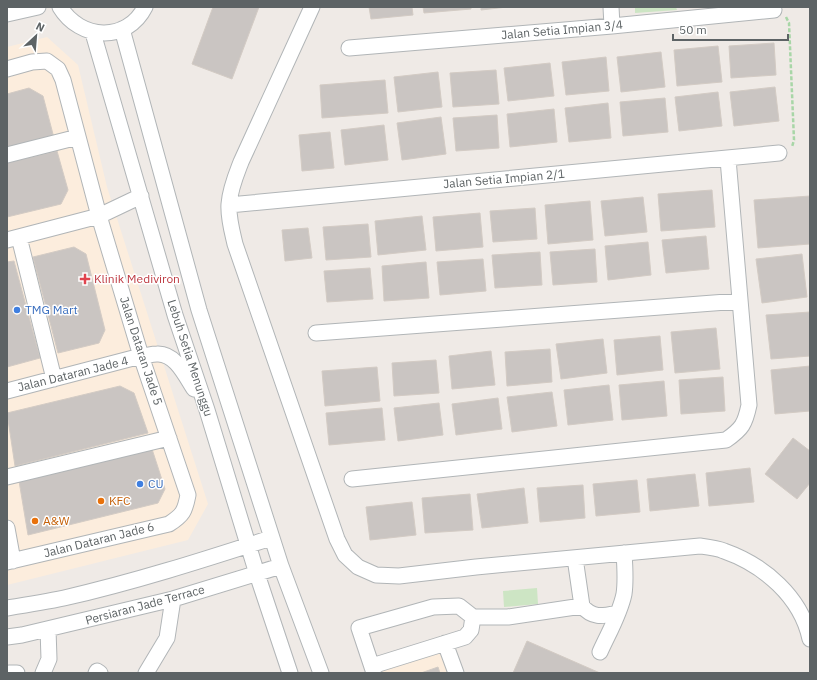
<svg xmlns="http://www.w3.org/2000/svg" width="817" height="680" font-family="'IBM Plex Sans',sans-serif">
<rect width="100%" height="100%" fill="#efeae6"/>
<!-- commercial -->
<path fill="#fceddd" d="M47 37 78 65 107 187 208 504 188 540 7 585V47Z
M443 651 451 673H379L378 671Z"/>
<!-- green -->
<path fill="#cde5c4" d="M635 7H676L677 10 635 13Z
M537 588 538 604 504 607 503 591Z"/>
<!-- building -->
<path fill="#cac5c2" stroke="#d3cbc4" d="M213 7H259L232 79 192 64Z
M369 7H412L413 15 371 19Z
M423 7H471V9L424 13Z
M481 7H507L481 10Z
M774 43 776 75 731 78 729 46Z
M718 46 722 82 677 86 674 50Z
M661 52 665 87 621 92 617 57Z
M606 57 609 91 566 95 562 62Z
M550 63 554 96 508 101 504 68Z
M496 70 499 104 453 107 450 73Z
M438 72 442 107 398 112 394 77Z
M385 80 388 113 322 118 320 85Z
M775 87 779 121 734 126 730 92Z
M29 88 43 96 54 138 7 150V94Z
M718 92 722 126 679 131 675 97Z
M665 98 668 132 623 136 620 102Z
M608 103 611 138 569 142 565 108Z
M554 109 557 142 510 147 507 114Z
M497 115 499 148 456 151 453 118Z
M441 117 446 154 402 160 397 123Z
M384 125 388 160 345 165 341 130Z
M330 132 334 168 302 171 299 135Z
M57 151 68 190 61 204 7 217V163Z
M712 190 715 227 661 231 658 194Z
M810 196V244L758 248 754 200Z
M643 197 647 232 605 236 601 201Z
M590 201 593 240 548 244 545 205Z
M535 208 537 239 493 242 490 211Z
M480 213 483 247 436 251 433 217Z
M422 216 426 250 378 255 375 221Z
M368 224 371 257 326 260 323 227Z
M308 228 312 258 285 261 282 230Z
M706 236 709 269 666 273 662 240Z
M648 242 651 275 608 280 605 246Z
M74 247 86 254 105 330 99 343 58 353 33 257Z
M595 249 597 282 553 285 550 252Z
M540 252 542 285 495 288 492 255Z
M802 254 807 297 762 303 756 259Z
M483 259 486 291 440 295 437 262Z
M14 261 40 358 7 367V262Z
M426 262 429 298 384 301 382 266Z
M370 268 373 299 327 302 324 271Z
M810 312V356L771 359 766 315Z
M716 328 720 369 675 373 671 332Z
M660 336 663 370 617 375 614 340Z
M603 339 607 373 561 379 556 344Z
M550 349 552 382 507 386 505 352Z
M491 351 495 385 452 389 449 356Z
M436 360 439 393 394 396 392 363Z
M810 366V411L775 414 771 370Z
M377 367 380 401 325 406 322 371Z
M723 377 725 411 681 414 679 380Z
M664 381 667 416 622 420 619 385Z
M609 385 613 420 568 425 564 390Z
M120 386 134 393 148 433 15 466 7 413Z
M552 392 557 426 512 432 507 397Z
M498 398 502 429 456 435 452 404Z
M439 403 443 435 398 441 394 408Z
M382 408 385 440 329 445 326 413Z
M793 438 810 451V483L797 499 765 474Z
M152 449 165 489 158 503 28 535 19 481Z
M750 468 754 502 709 506 706 473Z
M695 474 699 506 650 511 647 479Z
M637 480 640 512 596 516 593 484Z
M583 485 585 518 540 522 537 488Z
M524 488 528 523 482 528 477 494Z
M470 494 473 530 425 533 422 498Z
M412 502 416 535 370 540 366 507Z
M527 641 600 673H513Z
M438 667 440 673H421Z"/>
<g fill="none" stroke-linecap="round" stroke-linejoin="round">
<!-- minor casing -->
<g stroke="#b1b5b7" stroke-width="17">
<path id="minor" d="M60 7C80 40 127 43 145 7
M312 7 241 162C236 175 230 189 229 204 228 217 232 231 235 244L337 539 345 555 358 567 376 575 399 576 476 567 700 546C708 547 717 548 724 551 764 565 801 597 810 639
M611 7 612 26
M7 14 38 7
M122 29 199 310 281 566 321 673
M93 33 175 315 207 410 257 574 290 673
M349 48 612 26 774 10
M7 69 32 62 47 61 58 69 63 80 99 216 141 356 188 495C185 511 183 515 169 524L7 562
M7 155 78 137
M229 205 779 153
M19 237 54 379
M7 240 99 216 141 196
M316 333 740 301
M7 391 141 356C146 356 151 354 157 354 175 353 185 375 194 389
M7 477 169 438
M352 479 726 440C742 429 745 424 749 405L728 159
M7 528 13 561
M575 558 582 606C593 619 603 616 618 613
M7 608C26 605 45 602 64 598 134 582 203 560 271 538
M473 617H508L582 606
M7 637 22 635 173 599 281 566
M445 643 456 673
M600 652C608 634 620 614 624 594 626 581 625 567 624 553
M372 666 465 637 471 630 473 617 459 606 433 607 359 628 374 673
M9 673H17
M43 673 49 659 48 629
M96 673 97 671 100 673
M146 673 167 638 173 599"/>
</g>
<!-- path -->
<path stroke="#a8d6a7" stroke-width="2.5" stroke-dasharray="4 2" stroke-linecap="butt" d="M786 17 789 23 794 140 792 147"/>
<!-- minor -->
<use href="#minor" stroke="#fff" stroke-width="15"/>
</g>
<!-- markers -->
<path fill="#e0444e" stroke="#fff" stroke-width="1.5" d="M83 273h4v4h4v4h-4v4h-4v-4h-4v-4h4z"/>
<g fill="#3f7fe0" stroke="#fff" stroke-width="1.5">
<circle cx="17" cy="310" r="4"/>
<circle cx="140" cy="484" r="4"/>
</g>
<g fill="#e8710a" stroke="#fff" stroke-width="1.5">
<circle cx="101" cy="501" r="4"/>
<circle cx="35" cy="521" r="4"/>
</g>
<g text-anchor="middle" stroke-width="3" stroke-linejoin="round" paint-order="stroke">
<!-- street labels -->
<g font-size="12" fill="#5d6365" stroke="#fff">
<text transform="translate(562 30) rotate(-5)" y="4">Jalan Setia Impian 3/4</text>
<text transform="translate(504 179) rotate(-5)" y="4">Jalan Setia Impian 2/1</text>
<text transform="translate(141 351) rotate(72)" y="4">Jalan Dataran Jade 5</text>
<text transform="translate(190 358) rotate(72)" y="4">Lebuh Setia Menunggu</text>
<text transform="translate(73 374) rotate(-14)" y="4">Jalan Dataran Jade 4</text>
<text transform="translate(99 540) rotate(-14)" y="4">Jalan Dataran Jade 6</text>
<text transform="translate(145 605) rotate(-15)" y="4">Persiaran Jade Terrace</text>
</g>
<!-- health labels -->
<g font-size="12" fill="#be3a42" stroke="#fff" text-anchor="start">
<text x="94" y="283">Klinik Mediviron</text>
</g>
<!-- shop labels -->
<g font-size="12" fill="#366cbe" stroke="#fff" text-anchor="start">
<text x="25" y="314">TMG Mart</text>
<text x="148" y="488">CU</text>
</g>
<!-- food labels -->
<g font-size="12" fill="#c56008" stroke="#fff" text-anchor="start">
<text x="109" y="505">KFC</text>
<text x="43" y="525">A&amp;W</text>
</g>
</g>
<!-- border -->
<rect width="817" height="680" fill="none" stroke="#5d6365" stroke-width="16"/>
<!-- north arrow -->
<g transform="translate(36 36) rotate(26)" stroke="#ffffff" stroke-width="3" paint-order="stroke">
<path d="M0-3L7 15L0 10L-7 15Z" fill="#5d6365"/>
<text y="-6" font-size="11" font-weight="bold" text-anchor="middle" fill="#5d6365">N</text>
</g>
<!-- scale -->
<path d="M673 34v6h115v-6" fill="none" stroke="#5d6365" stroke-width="2"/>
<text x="679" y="34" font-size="12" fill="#5d6365" stroke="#ffffff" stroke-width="3" paint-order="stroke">50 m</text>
</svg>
